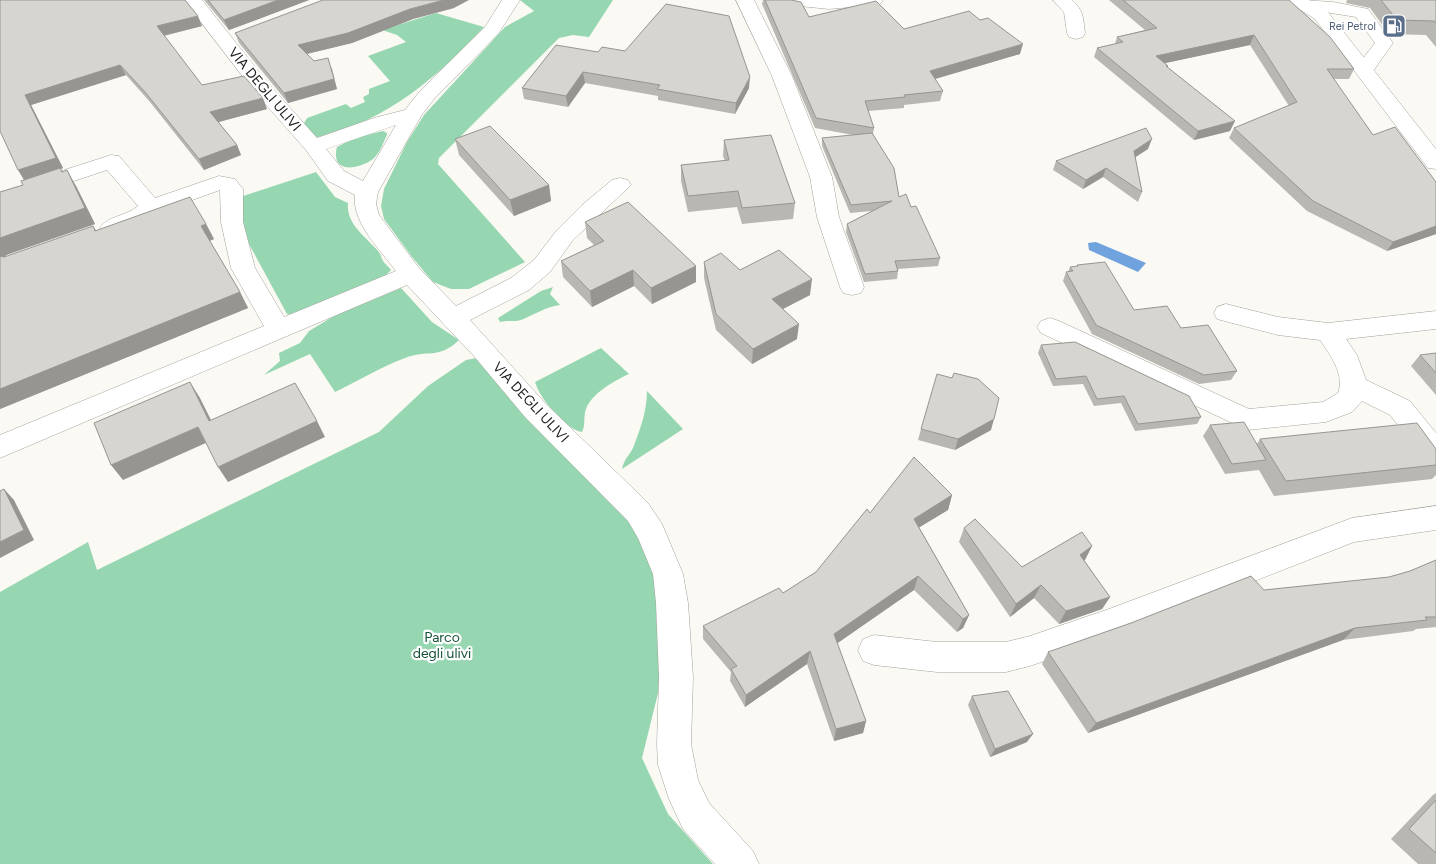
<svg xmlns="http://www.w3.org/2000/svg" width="1436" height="864" font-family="Figtree,sans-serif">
<rect width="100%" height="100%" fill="#fbf9f3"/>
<!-- green -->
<path fill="#96d7b1" d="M520 0H613L589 37 573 35 559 38 439 158 438 164 525 262 469 289H451L433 282 412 257 384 219 381 206 384 189 407 142 424 115 505 27 534 11Z
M436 13 484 27C438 77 385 122 318 137H314L303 125 307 118 346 104 351 108 365 102 363 97 369 94V89L390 81 368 56 406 42 397 35 382 30Z
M383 131 387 133V135C383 143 380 153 373 159 358 170 330 174 337 147L354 138Z
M316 172 335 197 348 203C346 224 365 236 378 251 381 254 381 258 383 261 385 264 389 267 391 270L385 276 293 316 287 314 249 244 240 213 243 196Z
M553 287 550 294 560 305C545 307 534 315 521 320 515 322 507 320 500 322L498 318 541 291Z
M401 288 432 322 459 340C438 360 428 349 405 358 381 367 358 381 335 392L310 354 264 375 280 361 279 353 300 343 309 331 334 316Z
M601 348 629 374C614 381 592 393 586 409 583 417 586 424 582 432 565 429 540 399 535 382Z
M477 358 609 498 635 529 651 563 657 585 661 681 642 758 668 814 713 864H0V592L88 542 97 570 379 432 428 386 466 360Z
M647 391 683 429 622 469C624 459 629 456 633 448 640 430 647 411 647 391Z"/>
<!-- water -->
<path fill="#70a2dd" d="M1096 242 1146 263 1138 272 1089 250 1088 243Z"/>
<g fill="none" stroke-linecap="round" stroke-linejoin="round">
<!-- minor casing -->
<g stroke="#a3a19b" stroke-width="1">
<path id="minor" d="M184 0H202L267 82 317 138 374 118 405 110 420 91 485 27 502 0H520L498 34 434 99 421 116 378 192 376 204 379 215 419 268 456 306 511 278 534 260 557 230 582 205 612 180 620 178 628 180 631 185 573 240 550 272 529 290 470 320 545 403 648 503 662 524 683 574 688 603 693 677 691 744 698 780 709 803 753 851 759 864H715L683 829 669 799 658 765 657 744 659 677 656 603 653 574 638 538 628 521 525 417 473 355 407 285 0 458V435L264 326 231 268 221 222 220 190 159 212 147 223 111 235 103 233 100 228C107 216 127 216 138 206L107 170 35 194 27 192 24 187 27 182 111 155 119 156 155 198 219 176 235 179 243 189V222L255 268 284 317 396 271C381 251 351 221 355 195L328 181 306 150 253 90ZM396 125 363 181 344 171 326 149Z
M736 0H754L792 76 832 177 839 217 864 287 861 293 852 295 843 293 840 287 817 217 810 177 772 76Z
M1053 0H1072C1084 11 1083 18 1085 33L1083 37 1076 39 1069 37 1067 33 1064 12Z
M1301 0 1333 2 1368 9 1393 43 1371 74 1364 76 1357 74 1354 70 1375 43 1356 17 1300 8 1297 4Z
M1226 304 1278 317 1328 323 1436 311V329L1346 339 1357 355 1366 380 1410 401 1436 433V464L1426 461 1390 415 1362 401 1352 412 1326 422 1247 430 1041 333 1037 327 1041 321 1050 318 1059 321 1249 409 1323 402 1338 393C1345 374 1330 355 1320 340L1278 335 1217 319 1214 313 1217 307Z
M1436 506V530L1354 542 1122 633 1030 666 1006 672H937L874 665 863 661 858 650 863 639 874 635 937 642H1006L1030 636 1109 609 1352 518Z"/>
</g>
<!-- major casing -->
<g stroke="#a3a19b" stroke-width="1">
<path id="major" d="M781 0H883L880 4 874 5 829 9 790 5 784 4Z
M1288 0H1309L1327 11 1436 149V169L1428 168 1315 19 1291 4Z"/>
</g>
<!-- minor -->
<use href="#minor" fill="#fff" fill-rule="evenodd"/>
<!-- major -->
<use href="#major" fill="#fff" fill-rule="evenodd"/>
</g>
<!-- wall -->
<path fill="#b9b7b2" d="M0 0 202 26 164 36 202 85 267 109 218 122 237 145 241 155 204 170 150 102 126 75 31 105 63 168 61 169 76 186 95 224 6 255V257L93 226 96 230 206 224 214 239 210 241 240 292 248 308 0 409V192L23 185 24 180Z
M204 0H309L229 30Z
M763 0H791L809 17 904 29 1020 54 935 79 943 91 940 101 904 105V108L868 111 874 128 873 134 899 197 911 207 940 258 938 266 898 269V271L897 279 864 282 846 232 847 224 872 211 850 213 822 146V138L853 135 815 128 762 4Z
M1109 0H1289L1354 69 1349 79H1333L1373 135 1436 182V234L1387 251 1307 211 1229 138 1234 128 1289 106 1250 45 1164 63 1168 66 1167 68 1230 131 1194 140 1094 57 1097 48 1115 44 1117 37 1145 30Z
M1347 0H1436V47L1426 35 1389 34 1370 8 1346 3Z
M454 8 413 19 352 43 307 54 314 61 332 68 337 89 288 103 239 43 235 33Z
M556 45 749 88 735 114 658 100V96L585 83 568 107 524 99 522 88Z
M455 139 549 185 551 201 514 216 459 155Z
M724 140 795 203 793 219 742 224 737 207 688 212 681 181V165L725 161 723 156Z
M1148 149 1135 157 1142 192 1138 202 1103 177 1083 189 1053 170 1056 161Z
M585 222 696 282 652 304 634 286 592 307 563 277 561 261 594 245 587 238Z
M704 262 740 270 810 295 783 309 797 339 752 364 716 330 704 278Z
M1077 265 1134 310 1181 328 1237 371 1231 380 1199 384 1092 334 1063 281 1066 272H1068L1070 267H1076Z
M1041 345 1201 417 1197 424 1135 431 1121 403 1094 406 1083 384 1053 386 1038 353Z
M1436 353V395L1411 366 1420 355Z
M1210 425 1257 444 1260 439 1436 449V475L1432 479 1274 496 1259 470 1225 474 1203 436Z
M921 429 991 430 955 450 918 440Z
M952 495 948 510 919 527 969 615 963 628 957 632 914 590 837 643 866 721 863 733 834 741 807 664 745 707 730 681 731 672 703 639V626L783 593 816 572 870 513Z
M964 528 1022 567 1092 546 1084 560 1110 597 1102 609 1059 624 1034 598 1010 617 959 542Z
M1436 560V627L1416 629 1413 631 1343 640 1088 733 1042 664 1048 652 1264 590 1389 577 1410 571Z
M972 696 1027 742 990 757 968 705Z
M1436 793V864H1418L1391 839 1433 795Z"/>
<!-- shaded-wall -->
<path fill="#969591" d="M278 0H309L229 30 224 20Z
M444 0H469L454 8 413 19 352 43 302 55 298 45 410 9Z
M198 16 202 26 162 36 157 26Z
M1254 35 1250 45 1152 66 1156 56Z
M1023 44 1020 54 928 81 930 71Z
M328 58 337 89 288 103 284 93Z
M120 65 126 75 31 105 63 168 24 180 18 170 25 95Z
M583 72 585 83 568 107 566 96Z
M750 77 749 88 735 114 736 103Z
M263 98 267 109 215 123 210 112Z
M1235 121 1230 131 1194 140 1198 131Z
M1152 139 1148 149 1131 160 1134 151Z
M237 145 241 155 204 170 199 159Z
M1106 168 1103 177 1083 189 1086 180Z
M67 170 76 186 95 224 6 255 1 264 0 262V238Z
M549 185 551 201 514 216 510 200Z
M206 224 214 239 209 241 201 226Z
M1436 226V234L1387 251 1393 242Z
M696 266V282L652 304 651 288Z
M633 270 634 286 592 307 590 291Z
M812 279 810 295 771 315 772 299Z
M240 292 248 308 0 409V389Z
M799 324 797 339 752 364 753 349Z
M190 382 200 398 219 436 209 421Z
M994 419 991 430 955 450 958 439Z
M317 421 325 437 228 482 218 467Z
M198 427 208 442 123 480 111 465Z
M4 489 14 500 34 540 0 558V542Z
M952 495 948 510 910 533 914 519Z
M1092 546 1085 560 1073 569 1080 555Z
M918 576 914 590 832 647 834 634Z
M1041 585 1034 598 1010 617 1016 604Z
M1110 597 1102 609 1059 624 1066 611Z
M969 615 963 628 957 632 963 619Z
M1355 628 1343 640 1088 733 1096 723Z
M810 651 807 664 745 707 746 695Z
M866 721 863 733 834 741 836 729Z
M1033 734 1027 742 990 757 995 749Z"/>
<!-- building -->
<path fill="#d7d5cf" stroke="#969591" d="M0 0H185L198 16 157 26 202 85 244 76 263 98 210 112 237 145 199 159 145 92 120 65 25 95 56 158 18 170 0 131Z
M208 0H278L224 20Z
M323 0H444L410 9 348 33 298 45 314 61 328 58 334 79 284 93 235 33Z
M765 0H791L801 2 809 17 876 1 904 29 969 11 980 20 988 18 1023 44 930 71 943 91 904 95 905 97 865 101 874 128 816 118Z
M1123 0H1289L1330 37 1354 69H1327L1373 135 1395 127 1436 182V226L1393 242 1313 201 1234 128 1297 102 1254 35 1156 56 1168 66H1166L1235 121 1198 131 1097 48 1123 42 1117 37 1157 28Z
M1381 0H1436V23L1434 21 1397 20Z
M666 4 729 16 750 77 736 103 657 89 660 85 583 72 566 96 522 88 556 45 598 52 602 47 625 51Z
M490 126 549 185 510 200 455 139Z
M1146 128 1152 139 1134 151 1142 192 1106 168 1086 180 1056 161Z
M872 133 894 168 899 197 906 194 911 207 916 206 940 258 895 261 898 271 865 274 847 224 892 201 851 205 822 138Z
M771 135 795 203 742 208 738 191 688 196 681 165 729 160 724 140Z
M60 168 62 172 67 170 85 208 0 238V192L23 185 21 181Z
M190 197 206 224 201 226 240 292 0 389V256L4 257 93 226 95 231Z
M628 202 696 266 651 288 633 270 590 291 561 261 604 241 585 222Z
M779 250 812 279 772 299 799 324 753 349 716 314 704 262 721 253 740 270Z
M1105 262 1134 310 1167 306 1181 328 1208 325 1237 371 1204 375 1096 325 1066 272 1073 271 1070 267 1078 266 1077 265Z
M1075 342 1189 396 1201 417 1138 424 1124 396 1097 399 1086 376 1056 379 1041 345Z
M1436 353V373L1420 355Z
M954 373 978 379 999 398 994 419 958 439 921 429 937 374 952 378Z
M190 382 209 421 295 383 317 421 218 467 198 427 111 465 94 423Z
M1244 422 1266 460 1232 464 1210 425Z
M1417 423 1436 449V465L1286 481 1260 439Z
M914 457 952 495 914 519 969 615 963 619 918 576 834 634 866 721 836 729 810 651 746 695 731 669 737 666 703 626 779 588 783 593 816 572 867 509 870 513Z
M4 489 24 530 0 542V491Z
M975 519 1022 567 1082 532 1092 546 1080 555 1110 597 1066 611 1041 585 1016 604 964 528Z
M1436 560V617H1425L1427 620 1355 628 1096 723 1048 652 1131 623 1251 576 1264 590 1389 577 1410 571Z
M1008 691 1033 734 995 749 972 696Z
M1436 800V853L1409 829Z"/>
<!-- icons -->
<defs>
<g id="fuel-square" transform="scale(1.25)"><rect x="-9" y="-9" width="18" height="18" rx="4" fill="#5c6f8a" stroke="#fff"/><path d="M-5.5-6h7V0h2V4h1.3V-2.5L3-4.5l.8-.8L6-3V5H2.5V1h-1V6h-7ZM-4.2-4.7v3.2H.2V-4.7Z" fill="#fff"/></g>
</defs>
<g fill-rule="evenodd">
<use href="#fuel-square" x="1394" y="26"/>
</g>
<g text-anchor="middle" stroke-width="4.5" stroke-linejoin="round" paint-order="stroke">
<!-- far-service labels -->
<g font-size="11" fill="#4e5e75" stroke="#fff" text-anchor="end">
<text x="1376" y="30">Rei Petrol</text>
</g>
<!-- street labels -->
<g font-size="14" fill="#232220" stroke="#fff">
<text transform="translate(265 89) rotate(50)" y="5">VIA DEGLI ULIVI</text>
<text transform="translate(531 402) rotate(47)" y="5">VIA DEGLI ULIVI</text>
</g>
<!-- park labels -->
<g font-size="14" fill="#145134" stroke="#fff">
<text x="442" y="642">Parco<tspan x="442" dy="16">degli ulivi</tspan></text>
</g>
</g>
</svg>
